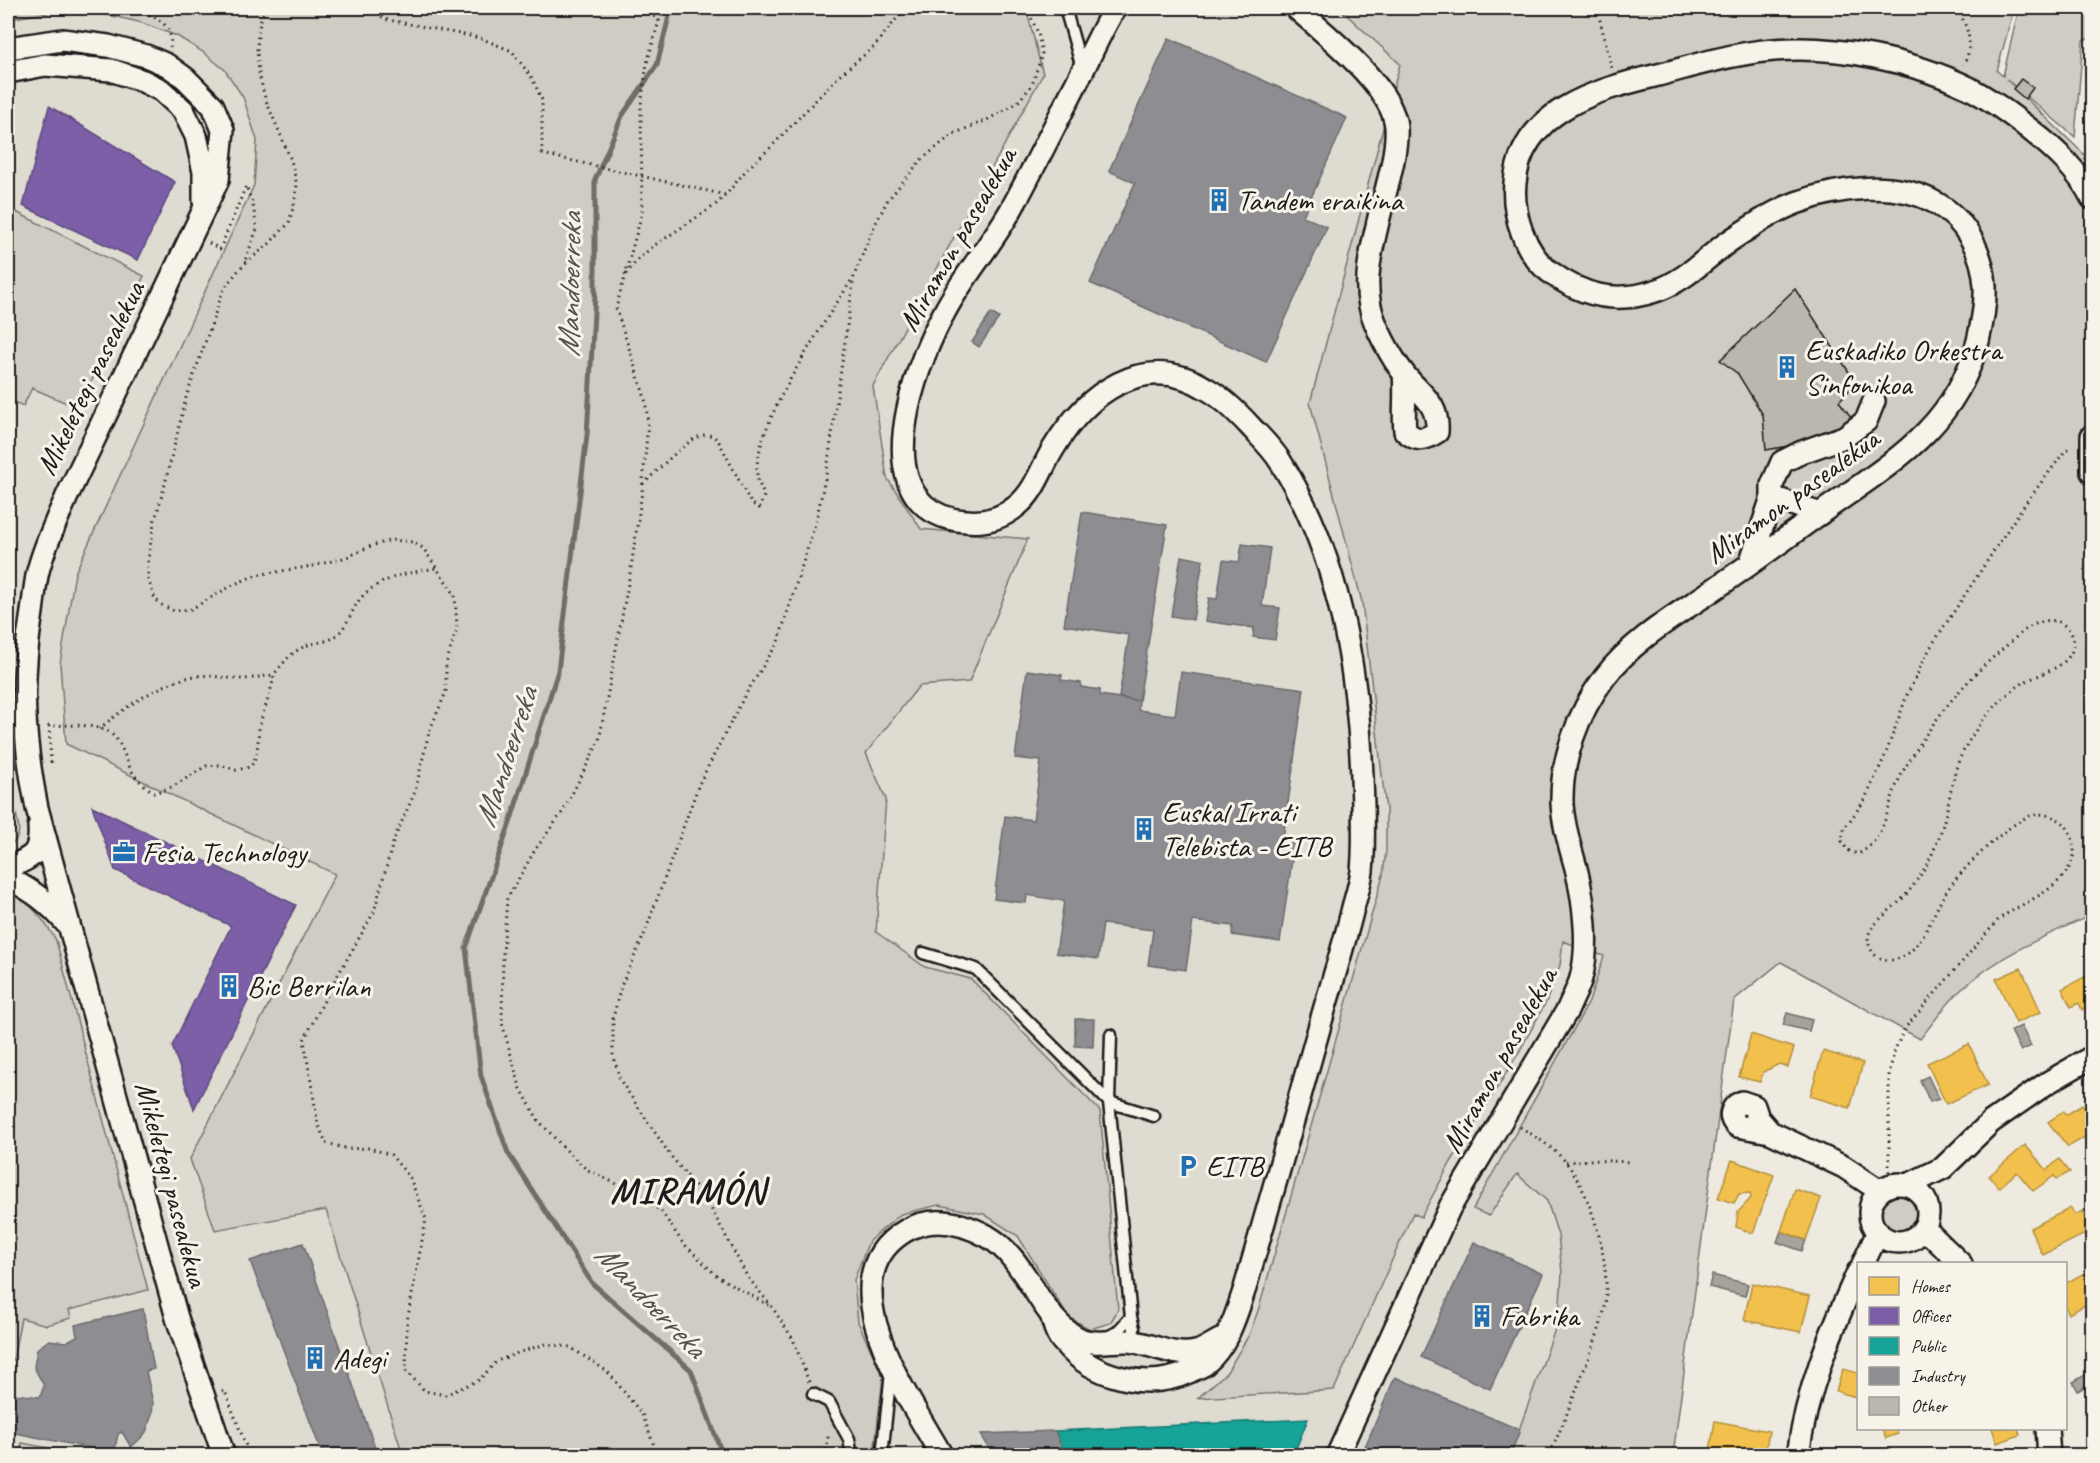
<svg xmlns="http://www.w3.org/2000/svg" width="2100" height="1463" font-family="Caveat,sans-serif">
<rect width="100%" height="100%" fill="#eeeae0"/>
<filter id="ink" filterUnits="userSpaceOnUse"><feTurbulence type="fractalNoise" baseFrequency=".0167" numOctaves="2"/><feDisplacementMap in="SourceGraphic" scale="12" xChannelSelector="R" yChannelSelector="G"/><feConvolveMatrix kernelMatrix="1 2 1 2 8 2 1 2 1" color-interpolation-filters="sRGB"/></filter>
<g filter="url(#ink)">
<!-- built -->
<path fill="#dedbd1" d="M1026 8H1339L1400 64 1310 403 1362 602 1563 941 1733 1000 1673 1455H874L883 1377 858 1322 854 1280 869 1241 901 1214 940 1205 984 1214 1019 1236 1069 1317 971 979 925 967 876 933 886 800 866 753 919 686 969 682 1028 539 921 529 887 478 873 386 1043 74Z
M57 11 103 14 139 22 177 36 203 52 225 70 243 97 257 140 254 185 60 664 66 744 335 874 190 1159 215 1230 326 1210 403 1455H8V19Z"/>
<!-- green -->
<path fill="#cfccc3" stroke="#767470" stroke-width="1.5" d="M8 8H1026L1043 74 873 386 887 478 921 529 1028 539 969 682 919 686 866 753 886 799 876 932 925 967 971 979 1100 1111 1118 1310 1110 1323 1090 1329 1068 1317 1018 1236 984 1214 939 1205 901 1214 869 1241 854 1280 858 1322 883 1377 874 1455H403L326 1210 215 1230 190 1159 335 874 66 744 60 664 75 573 254 185 257 140 243 97 225 70 203 52 177 36 139 22 103 14 57 11 8 19Z
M1339 8H2014L1997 71 2003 76 2019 8H2092V38L2083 40 2075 137 2006 79 2092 162V648L2085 651 2092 849V915C2046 935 1999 955 1961 990 1946 1004 1933 1023 1920 1039L1781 962 1734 1000 1673 1455H1510L1559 1318 1562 1273 1558 1235 1547 1201 1517 1174 1489 1216 1473 1209 1589 1002 1604 956 1563 941 1560 965 1546 1002 1518 1054 1451 1162 1421 1217 1413 1213 1334 1390 1198 1398 1227 1372 1249 1335 1259 1308 1383 875 1386 850V810L1362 602 1310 403 1400 64Z
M16 212 144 276 78 408 32 388 23 406 8 399V231Z
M8 768 19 829C18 838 16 842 8 846Z
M8 890C30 901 43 919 56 940L148 1290 69 1310 71 1318 47 1325 21 1318 13 1360H8Z
M1880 1213a19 19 0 1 1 38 0a19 19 0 1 1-38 0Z
M22 1443 86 1455H8V1452L20 1454Z"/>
<!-- water -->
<path fill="#a6a39d" stroke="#6f6d69" stroke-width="1.5" d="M1787 1013 1812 1020 1809 1031 1783 1025Z
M2021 1026 2031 1046 2021 1051 2011 1031Z
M1928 1076 1939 1099 1930 1102 1920 1080Z
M1781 1231 1806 1240 1802 1251 1777 1242Z
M1712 1275 1748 1284 1745 1296 1709 1287Z
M2092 1371V1383L2078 1391 2073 1382Z"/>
<!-- homes -->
<path fill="#f2c14e" stroke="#b2903f" stroke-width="1.5" d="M2021 968 2041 1012 2016 1023 1996 979Z
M2092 973V1005L2082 1010 2079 1003 2071 1007 2062 989Z
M1751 1034 1794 1048 1788 1067 1779 1064 1763 1072 1760 1082 1739 1077Z
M1969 1044 1988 1085 1946 1104 1927 1063Z
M1823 1051 1863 1063 1850 1108 1810 1096Z
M2092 1103V1133L2068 1147 2048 1122 2064 1111 2066 1115 2082 1105 2084 1108Z
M2025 1145 2047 1170 2059 1159 2070 1172 2057 1179 2054 1176 2033 1191 2017 1172 1999 1188 1989 1176Z
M1732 1160 1774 1175 1753 1233 1736 1227 1738 1212 1751 1198 1750 1193 1739 1194 1734 1203 1718 1198Z
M1795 1189 1821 1198 1806 1240 1781 1231Z
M2071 1208 2075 1215 2082 1211 2091 1231 2043 1255 2030 1228Z
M2092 1269V1301L2069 1314 2066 1308V1283Z
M1752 1283 1810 1296 1801 1332 1744 1320Z
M1843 1369 1858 1373V1398L1836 1391Z
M1715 1421 1769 1431 1765 1456H1736L1710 1451Z
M1882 1428H1896L1898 1434 1886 1438Z
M1992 1428H2018L2020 1435 1997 1443Z"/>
<!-- offices -->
<path fill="#7b5ea7" stroke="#5e4a7d" stroke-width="1.5" d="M49 106 175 182 138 260 23 206Z
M92 806 296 905 194 1109 172 1046 231 926 115 870Z"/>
<!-- public -->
<path fill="#17a398" stroke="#187a73" stroke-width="1.5" d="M1308 1419 1293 1456H1065L1055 1431Z"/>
<!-- industry -->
<path fill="#8d8d92" stroke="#6b6b6f" stroke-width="1.5" d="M1169 38 1347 118 1303 216 1327 227 1266 362 1090 283 1135 183 1109 171Z
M991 313 999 318 979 347 972 342Z
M1082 512 1167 525 1139 701 1119 697 1129 635 1064 625Z
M1242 544 1270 548 1262 606 1280 608 1275 640 1253 637 1254 628 1205 621 1209 598 1217 599 1223 560 1239 562Z
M1181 556 1203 560 1193 620 1171 616Z
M1027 670 1062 675 1061 680 1081 683V687L1100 690V695L1139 701 1138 710 1175 715 1181 672 1304 689 1283 839 1295 840 1280 942 1232 935 1233 926 1193 921 1186 970 1148 965 1153 930 1103 924 1098 959 1056 953 1064 901 1027 895 1026 903 994 899 1005 816 1033 820 1041 761 1015 758Z
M1075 1019H1094L1093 1047 1075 1046Z
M1474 1242 1543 1274 1490 1389 1421 1357Z
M303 1243 378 1456H323L250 1261Z
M143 1309 154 1369 146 1371 153 1403 152 1414 146 1432 140 1439 131 1447 122 1432 118 1434 114 1453 11 1432 10 1435 8 1434V1402L14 1403 15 1394 40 1397 44 1386 34 1367 37 1349 49 1340 66 1342 77 1336 75 1325Z
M1395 1377 1520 1430 1510 1456H1361Z
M1055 1431 1065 1456H993L981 1434Z"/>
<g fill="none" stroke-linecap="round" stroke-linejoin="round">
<!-- stream -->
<path stroke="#6f6d69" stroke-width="5" d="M671 8 657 65 622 116 595 180V295L587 435 558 671 510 823 466 948 481 1076 508 1153 592 1283 691 1370 723 1456"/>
</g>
<!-- building -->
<path fill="#bab7af" stroke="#1c1c1c" stroke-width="1.5" d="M2021 79 2033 88 2025 99 2013 89Z
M1795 289 1856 383 1839 401 1854 421 1817 441 1766 450 1763 415 1738 374 1720 360Z"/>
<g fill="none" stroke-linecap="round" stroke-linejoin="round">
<!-- service casing -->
<g stroke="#1c1c1c" stroke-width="15">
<path id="service" d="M1065 8 1082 68
M923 953 976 969 1109 1102 1154 1116
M1111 1035 1109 1102 1131 1317 1134 1328 1133 1342
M1106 1338 1117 1332 1131 1317
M813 1394 829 1402 849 1439 852 1456
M882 1456 891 1372"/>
</g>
<!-- minor casing -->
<g stroke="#1c1c1c" stroke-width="26">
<path id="minor" d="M1296 8C1325 34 1393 87 1396 127 1398 155 1383 198 1377 226 1371 252 1364 279 1370 306 1374 326 1392 359 1405 375 1421 395 1439 403 1437 432 1425 440 1417 442 1405 431 1403 412 1406 394 1404 374
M8 48 62 40 108 46 146 56 167 65 185 78 213 106 223 130 218 180 68 494C57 519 45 544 38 571 35 584 34 598 32 612 20 684 23 737 37 808L177 1318 224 1456
M8 72 45 65 111 70 143 81 161 90 183 110 196 136 204 172V202
M2092 436V472
M1772 497 1820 514
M1750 564 1772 497V485L1782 462 1802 452 1844 437 1866 421 1874 401
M8 868C32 857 41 855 39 826
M8 878C34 892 47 901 67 924
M1770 1132 1758 1118 1754 1106 1742 1102C1730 1107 1728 1118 1737 1126L1770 1132 1844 1167 1880 1191
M1870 1213a29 29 0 1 1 58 0a29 29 0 1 1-58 0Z
M1908 1185 1943 1168 1991 1122 2047 1083 2092 1057
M1924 1228 1961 1264
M1863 1264 1878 1232
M1051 1314C1054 1325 1056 1335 1064 1343 1093 1378 1148 1391 1189 1372 1194 1369 1201 1367 1205 1364 1228 1345 1236 1315 1245 1288 1272 1194 1299 1101 1325 1007 1334 977 1343 947 1351 916 1354 902 1360 886 1362 871 1365 840 1363 808 1362 777 1358 671 1338 552 1280 461 1272 448 1260 437 1250 426 1238 413 1223 398 1207 389 1144 349 1086 394 1053 449 1042 467 1035 491 1018 505 1003 518 986 523 966 521 951 520 936 516 924 505 878 463 920 356 945 311 964 275 992 244 1012 208 1036 164 1058 119 1081 74 1092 52 1102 29 1115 8
M2047 1428 2049 1456
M942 1456C911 1400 823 1280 905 1231 932 1215 961 1222 987 1236 1029 1260 1038 1319 1080 1339 1093 1345 1110 1341 1125 1341 1149 1341 1170 1358 1196 1352 1204 1350 1212 1344 1220 1340
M1337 1456 1450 1207 1568 1009C1572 999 1578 989 1581 978 1590 946 1584 901 1576 868 1570 846 1563 825 1562 803 1561 759 1578 713 1604 678 1631 642 1670 619 1707 594 1747 567 1786 538 1825 510 1893 462 1955 427 1978 341 1982 324 1986 304 1985 286 1983 253 1966 220 1936 203 1896 180 1838 187 1796 203 1772 212 1749 228 1728 242 1704 260 1683 282 1655 291 1616 304 1582 296 1550 272 1525 254 1512 214 1515 183 1521 111 1596 90 1654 76 1694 66 1733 53 1774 50 1837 45 1912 60 1969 88 1992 100 2013 116 2033 132 2057 151 2078 171 2092 198
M1798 1456C1806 1391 1831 1331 1858 1272"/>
</g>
<!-- path -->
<path stroke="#1c1c1c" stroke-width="3" stroke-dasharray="1.5 4.5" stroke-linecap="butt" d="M132 8C151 15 175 22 170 47
M266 8 261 18 258 34 257 50 259 73 265 98 291 160 297 185 294 204 289 223 269 244 243 265 224 288 186 398 164 488 154 523 148 560V579L155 599 162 605 174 611 191 609 235 584 256 575 313 566 347 557 371 546 392 540 412 542 423 548 455 595 457 628 446 664V692L429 732 415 792 394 839 374 912 331 987 304 1040 318 1124 326 1143 349 1149 369 1148 391 1155 410 1178 426 1219 407 1322 406 1371 425 1391 445 1395 479 1380 497 1361 523 1351 546 1344 570 1347 608 1372 642 1414 658 1456
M373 8 384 19 480 38 512 51 532 78 542 100V154
M645 8 659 21
M660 8 659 21 647 63 641 105 642 213 616 308 645 398 648 423 642 492 631 568 599 741 564 810 535 850 507 899 503 954 502 1023 520 1087 538 1120 563 1147 586 1169 635 1193 661 1211 682 1242 717 1276 770 1306
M1597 8 1612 69
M1665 8 1676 9 1680 8
M1957 8C1968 28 1974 43 1964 65
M209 243 220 249 246 186 253 205 257 229 244 263
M626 274 638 259 655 245 714 206 726 195 746 170 770 148 841 74 874 47 905 8
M643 484C656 473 691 433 707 435 713 435 716 438 719 442L751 503 759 508 764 496C762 489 757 481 757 474 754 423 825 323 852 279
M99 729C125 707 161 682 195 676 210 674 227 679 242 679 252 679 263 676 274 675
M51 763 49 726C67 725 95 723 110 733 124 742 125 765 136 777 141 783 148 788 154 793L172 787 206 766 220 765 236 770 250 767C261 753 256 736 261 720 266 704 271 692 274 676 275 672 279 668 282 665 291 653 300 647 315 643 321 642 328 641 333 638 348 628 350 611 361 598 379 577 412 572 437 568
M8 811 19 810
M1520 1127C1536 1137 1551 1146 1564 1160 1592 1192 1613 1269 1604 1311 1600 1330 1592 1349 1585 1367 1574 1397 1562 1426 1549 1456
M1566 1162 1590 1160 1631 1162
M1889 1172V1074L1895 1049 1906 1027 1999 919C2025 900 2068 889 2074 853 2075 843 2070 828 2062 822 2053 815 2040 812 2030 816 2008 823 1959 872 1946 892 1932 913 1920 959 1891 960 1883 960 1876 958 1872 951 1869 947 1867 939 1869 934 1872 923 1895 907 1904 897 1925 873 1937 848 1945 817 1949 802 1951 787 1955 772 1964 740 1995 700 2023 683 2038 674 2063 669 2071 653 2081 633 2060 615 2041 622 2027 626 2015 638 2004 648 1968 678 1939 712 1915 752 1909 762 1902 771 1898 782 1886 808 1886 840 1858 854L1847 850 1842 841 1844 829 1864 801 1885 756 1907 695 1930 648 2022 508 2065 451 2072 447
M809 1382 793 1339 772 1307 747 1276 706 1199 670 1155 620 1080 613 1054V1018L621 986 644 935 699 784 744 697 778 642 816 521 827 470 854 276 871 233 887 201 921 160 953 134 987 120 1017 103 1032 85 1042 54 1038 33 1027 8
M222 1392 225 1391 250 1456
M825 1456 828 1438 827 1433"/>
<!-- service -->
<use href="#service" stroke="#f7f3e8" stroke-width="10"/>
<!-- minor -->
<use href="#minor" stroke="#f7f3e8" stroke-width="21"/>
<!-- path-bridge -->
<path stroke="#1c1c1c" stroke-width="3" stroke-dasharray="1.5 4.5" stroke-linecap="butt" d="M542 154 726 195"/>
</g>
</g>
<!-- icons -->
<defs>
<g id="building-bare" transform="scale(1.8)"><path d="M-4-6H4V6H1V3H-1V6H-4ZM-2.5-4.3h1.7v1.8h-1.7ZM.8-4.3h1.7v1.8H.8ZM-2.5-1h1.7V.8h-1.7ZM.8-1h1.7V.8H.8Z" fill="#1f6fb2" stroke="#f7f3e8" stroke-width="2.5" paint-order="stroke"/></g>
<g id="office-bare" transform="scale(1.8)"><path d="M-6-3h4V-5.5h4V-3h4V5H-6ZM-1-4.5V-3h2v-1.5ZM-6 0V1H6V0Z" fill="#1f6fb2" stroke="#f7f3e8" stroke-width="2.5" paint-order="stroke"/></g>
<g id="parking-bare" transform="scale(1.8)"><path d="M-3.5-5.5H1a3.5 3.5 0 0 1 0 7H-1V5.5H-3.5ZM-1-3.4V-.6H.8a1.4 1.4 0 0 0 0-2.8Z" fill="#1f6fb2" stroke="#f7f3e8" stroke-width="2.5" paint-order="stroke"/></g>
</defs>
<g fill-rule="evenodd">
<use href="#building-bare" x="1219" y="200"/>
<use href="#building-bare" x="1787" y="367"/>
<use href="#building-bare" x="1144" y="829"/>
<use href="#office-bare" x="124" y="852"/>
<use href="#building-bare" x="229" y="986"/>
<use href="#parking-bare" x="1188" y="1166"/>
<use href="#building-bare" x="1482" y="1316"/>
<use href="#building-bare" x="315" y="1358"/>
</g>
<g text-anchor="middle" stroke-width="6" stroke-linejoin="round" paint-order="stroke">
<!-- poi labels -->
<g font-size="30" fill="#1c1c1c" stroke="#f7f3e8" text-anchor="start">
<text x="1237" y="210">Tandem eraikina</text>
<text x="1805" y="360">Euskadiko Orkestra<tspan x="1805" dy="34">Sinfonikoa</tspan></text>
<text x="1162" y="822">Euskal Irrati<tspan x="1162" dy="34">Telebista - EITB</tspan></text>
<text x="142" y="862">Fesia Technology</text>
<text x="247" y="996">Bic Berrilan</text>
<text x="1206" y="1176">EITB</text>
<text x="1500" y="1326">Fabrika</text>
<text x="333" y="1368">Adegi</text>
</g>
<!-- street labels -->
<g font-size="30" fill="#1c1c1c" stroke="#f7f3e8">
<text transform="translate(957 239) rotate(-60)" y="10">Miramon pasealekua</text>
<text transform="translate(90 378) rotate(-64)" y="10">Mikeletegi pasealekua</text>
<text transform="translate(1792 496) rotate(-36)" y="10">Miramon pasealekua</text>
<text transform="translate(1499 1060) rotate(-61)" y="10">Miramon pasealekua</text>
<text transform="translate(172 1184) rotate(75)" y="10">Mikeletegi pasealekua</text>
</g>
<!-- water labels -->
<g font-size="32" font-style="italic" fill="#535250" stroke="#f7f3e8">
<text transform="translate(569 285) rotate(-89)" y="11">Mandoerreka</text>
<text transform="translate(505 757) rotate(-72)" y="11">Mandoerreka</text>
<text transform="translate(651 1300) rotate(46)" y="11">Mandoerreka</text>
</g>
<!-- district labels -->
<g font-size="36" font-weight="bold" letter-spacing="1.5" fill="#1c1c1c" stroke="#f7f3e8">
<text x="688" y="1203">MIRAMÓN</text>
</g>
</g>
<!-- margin -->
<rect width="2100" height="1463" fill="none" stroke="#f7f3e8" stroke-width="30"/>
<rect x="15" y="15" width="2070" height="1433" fill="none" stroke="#1c1c1c" stroke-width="2" filter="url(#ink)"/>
<!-- legend -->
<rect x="1857" y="1262" width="210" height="168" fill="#f7f3e8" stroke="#9f9d96" stroke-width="1.5"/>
<rect x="1869" y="1277" width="30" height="18" fill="#f2c14e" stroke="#9f9d96" stroke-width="1.5"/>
<text x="1911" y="1292" font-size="18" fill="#1c1c1c">Homes</text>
<rect x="1869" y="1307" width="30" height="18" fill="#7b5ea7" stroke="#9f9d96" stroke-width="1.5"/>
<text x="1911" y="1322" font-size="18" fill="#1c1c1c">Offices</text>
<rect x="1869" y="1337" width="30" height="18" fill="#17a398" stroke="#9f9d96" stroke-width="1.5"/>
<text x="1911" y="1352" font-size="18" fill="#1c1c1c">Public</text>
<rect x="1869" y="1367" width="30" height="18" fill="#8d8d92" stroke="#9f9d96" stroke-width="1.5"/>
<text x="1911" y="1382" font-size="18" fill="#1c1c1c">Industry</text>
<rect x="1869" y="1397" width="30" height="18" fill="#bab7af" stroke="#9f9d96" stroke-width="1.5"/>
<text x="1911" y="1412" font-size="18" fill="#1c1c1c">Other</text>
</svg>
